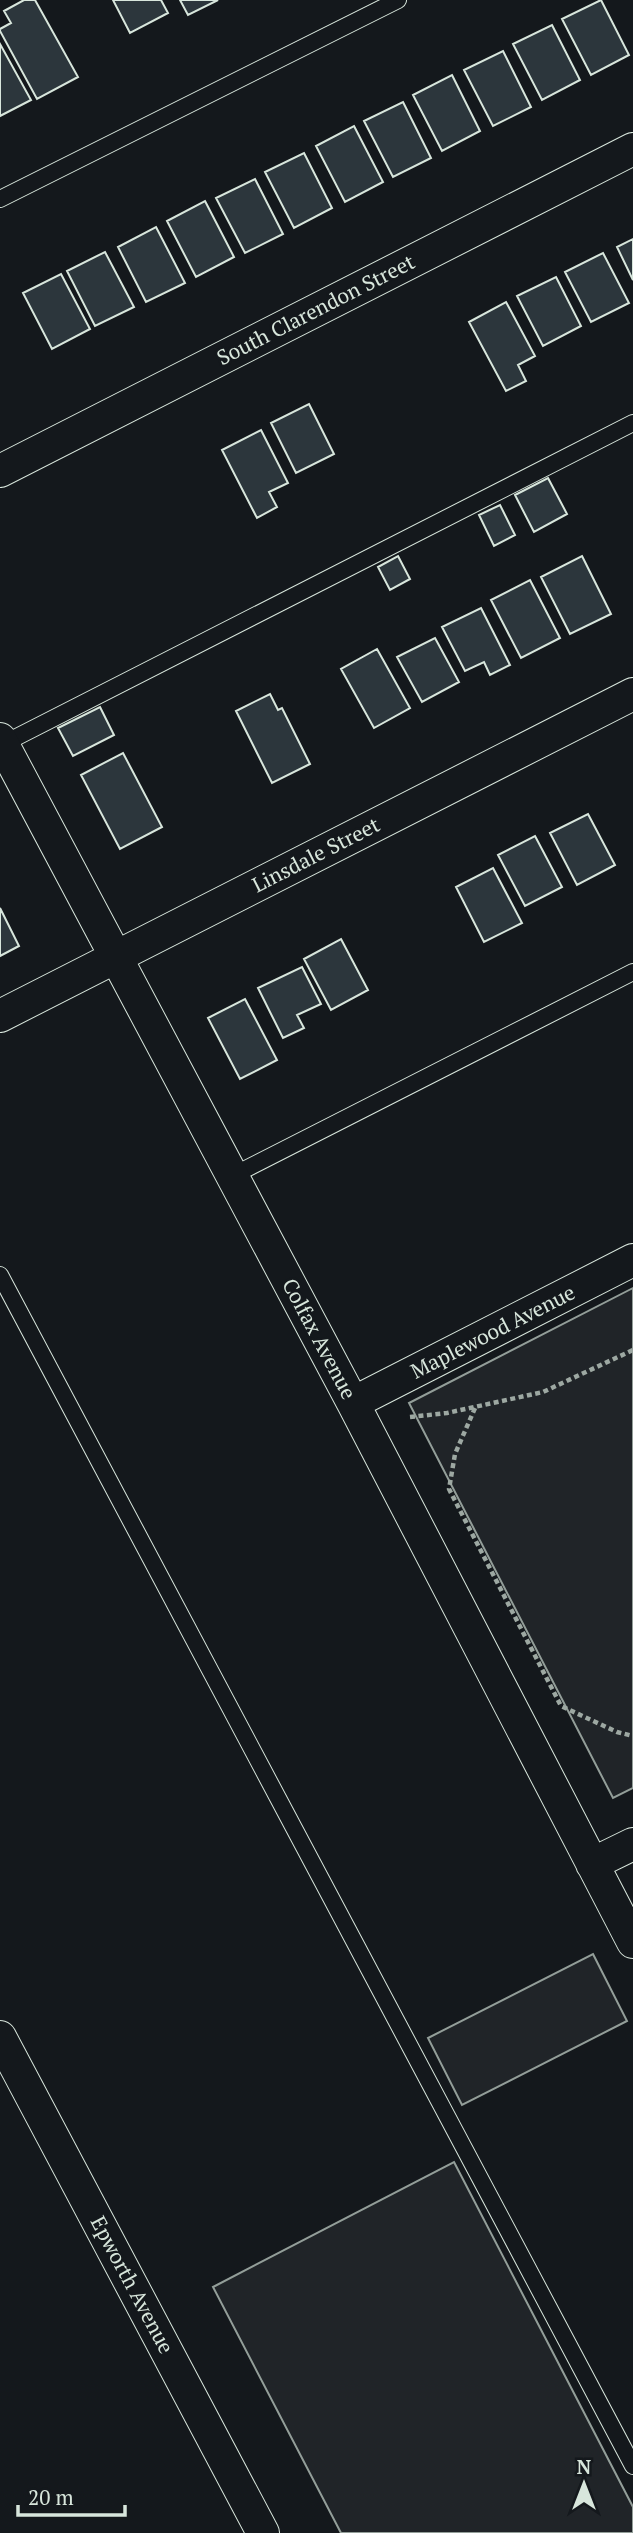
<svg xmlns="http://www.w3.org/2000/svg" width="633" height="2533" font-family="'PT Serif',serif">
<rect width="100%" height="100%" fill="#14181c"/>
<!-- green -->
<path fill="#202428" stroke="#939e99" stroke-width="2" d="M633 1288V1788L613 1798 409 1403Z
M593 1954 627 2021 462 2105 428 2038Z
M454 2162 633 2507V2533H341L213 2287Z"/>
<!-- building -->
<path fill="#2c363c" stroke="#d8e6dc" stroke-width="2" d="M24 0H35L78 77 37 99 0 31V29L11 23 4 11Z
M113 0H161L168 13 130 33Z
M180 0H218L188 15Z
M601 0 629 55 591 75 562 19Z
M552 25 580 80 542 100 513 44Z
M0 44 31 100 0 116Z
M503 51 531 107 493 126 464 70Z
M452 75 480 131 442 151 413 95Z
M403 102 431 158 393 177 364 121Z
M354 126 383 182 345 202 316 146Z
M304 153 332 208 294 228 265 172Z
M255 179 283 234 245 253 216 198Z
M205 201 234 257 196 277 167 221Z
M156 227 185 283 146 302 118 247Z
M633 239V280L617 247Z
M105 252 134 307 95 326 67 271Z
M603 253 629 303 591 322 565 272Z
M61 274 90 329 52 349 23 293Z
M556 277 581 326 543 346 517 296Z
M506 302 535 356 518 365 526 381 506 391 469 322Z
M309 404 334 454 296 473 271 423Z
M261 430 288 483 269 492 277 507 257 518 222 450Z
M548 478 567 514 534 532 515 495Z
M500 505 515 535 494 546 479 515Z
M398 556 410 579 390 590 378 567Z
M582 556 611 614 570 634 541 577Z
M530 580 560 638 521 658 491 600Z
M481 608 510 665 490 675 484 662 465 671 442 627Z
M435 638 459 682 422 702 397 657Z
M377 649 410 708 374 728 341 669Z
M270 694 278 710 282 708 310 764 272 783 236 711Z
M100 707 114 735 73 756 58 728Z
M123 753 162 827 120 849 81 775Z
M588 814 615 865 577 885 550 833Z
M535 836 562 887 525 906 498 855Z
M493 868 522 923 484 942 456 887Z
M0 908 19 946 0 956Z
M341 939 368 990 331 1010 304 959Z
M302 967 321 1004 297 1015 304 1028 283 1038 258 988Z
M245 999 277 1060 240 1079 208 1018Z"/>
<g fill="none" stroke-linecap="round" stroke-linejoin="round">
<!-- service casing -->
<g stroke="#d8e6dc" stroke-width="18">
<path id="service" d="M0 199 398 0
M3 744 633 423
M232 1176 633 972
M0 1275 633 2466"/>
</g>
<!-- minor casing -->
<g stroke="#d8e6dc" stroke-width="34">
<path id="minor" d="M0 471 633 149
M0 739 353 1403 633 1942
M0 1016 633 694
M353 1403 633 1260
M592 1864 633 1844
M0 2037 263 2533"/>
</g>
<!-- path -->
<path stroke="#9da8a2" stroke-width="4.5" stroke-dasharray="5 3.5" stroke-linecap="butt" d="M475 1408 455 1454 449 1489 561 1706 617 1732 633 1736
M410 1417 447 1413 543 1392 633 1350"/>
<!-- service -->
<use href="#service" stroke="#14181c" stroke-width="16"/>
<!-- minor -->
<use href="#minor" stroke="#14181c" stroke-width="32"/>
</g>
<g text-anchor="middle" stroke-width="5" stroke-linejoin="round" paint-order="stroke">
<!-- street labels -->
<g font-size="21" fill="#d8e6dc" stroke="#14181c">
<text transform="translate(316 310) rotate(-27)" y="7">South Clarendon Street</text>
<text transform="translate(316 855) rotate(-27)" y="7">Linsdale Street</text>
<text transform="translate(493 1332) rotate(-27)" y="7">Maplewood Avenue</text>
<text transform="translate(319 1339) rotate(62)" y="7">Colfax Avenue</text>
<text transform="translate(132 2285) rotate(62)" y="7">Epworth Avenue</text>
</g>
</g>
<!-- north arrow -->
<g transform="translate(584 2484)" stroke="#14181c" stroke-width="5" paint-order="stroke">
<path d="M0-5L12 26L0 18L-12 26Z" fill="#d8e6dc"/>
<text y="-10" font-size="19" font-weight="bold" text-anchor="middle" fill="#d8e6dc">N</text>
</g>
<!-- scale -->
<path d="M18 2505v10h107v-10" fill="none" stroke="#d8e6dc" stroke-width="3.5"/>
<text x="28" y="2505" font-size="21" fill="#d8e6dc" stroke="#14181c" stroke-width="5" paint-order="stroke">20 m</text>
</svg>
